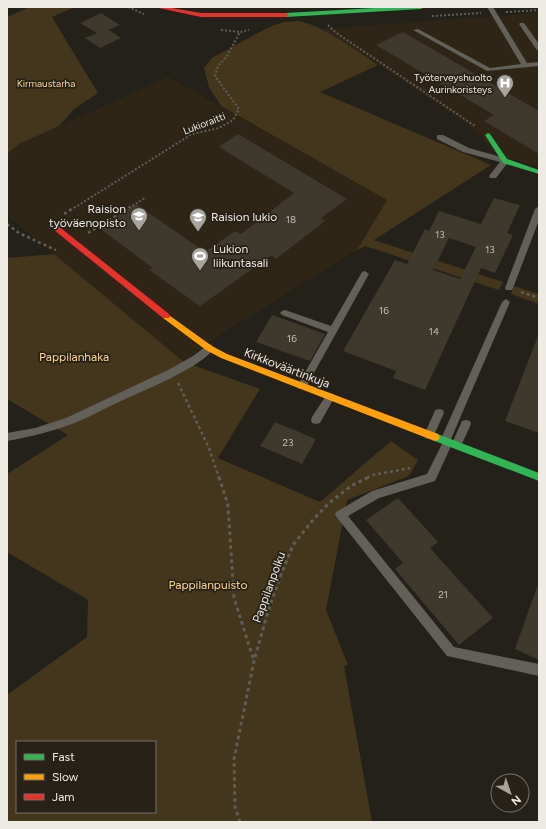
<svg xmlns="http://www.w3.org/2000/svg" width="546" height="829" font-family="Figtree,sans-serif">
<rect width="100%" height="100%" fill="#24201a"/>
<!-- built -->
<path fill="#2e2517" d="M539 13V167L497 155 471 127 349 45 320 29Z
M168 77 387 200 357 250 215 338 184 362 7 215V154L19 144Z"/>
<!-- green -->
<path fill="#43361d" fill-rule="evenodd" d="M30 7H75L52 17 98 93 74 109 59 126 19 144 7 154V17Z
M298 21C323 25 357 51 378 65L320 92 491 165 374 240 503 282 499 290 365 246 357 250 387 200 221 106 209 87 204 68 212 58 269 27 284 22Z
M54 254 184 362 260 389 218 458 320 502 391 441 418 460 409 476 347 500 326 610 348 665 344 666 372 822H7V695L87 637 88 600 7 552V474L68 435 7 399V258ZM17 742H155V812H17Z
M514 286 539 294V304L511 294Z"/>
<!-- building -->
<path fill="#3e382d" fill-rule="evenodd" d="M101 13 120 25 109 30 121 38 100 48 85 38 97 33 80 23Z
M403 32 539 111V154L484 121 494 115 376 45Z
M238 134 347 199 321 218 325 221 276 259 272 255 200 306 149 270 153 268 99 228 136 204 205 252 235 231 241 234 294 193 219 147Z
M494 198 520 205 507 233 513 235 495 273 481 268 425 390 393 378 396 371 343 351 395 260 407 264 425 229 429 231 439 211 481 224ZM449 238 476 247 460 279 433 270Z
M272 315 325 334 310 361 256 342Z
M538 336H539V433L505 421Z
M275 422 316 439 302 464 260 446Z
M398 498 438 542 430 548 493 618 459 645 395 569 403 563 366 520Z
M537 587H539V660L515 649Z"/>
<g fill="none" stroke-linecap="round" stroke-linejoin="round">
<!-- path-far2 -->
<path stroke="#615d58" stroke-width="2" stroke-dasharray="2 2" stroke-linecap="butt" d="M128 7 144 14
M506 12 539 10
M432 16 481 13
M328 25 335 32 475 126
M221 30 240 32
M74 208 192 134 219 128 233 120 239 109 215 76 218 66 227 56 240 32 249 30
M129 208 145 198"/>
<!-- path-far1 -->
<path stroke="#615d58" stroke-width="2.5" stroke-dasharray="3 3" stroke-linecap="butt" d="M64 214 75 207
M7 224 19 233 56 250
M88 233 130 207
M521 292 539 298
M178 383 209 448 219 478
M367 478 373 475 410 468"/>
<!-- path -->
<path stroke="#615d58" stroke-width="3" stroke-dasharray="3.5 3.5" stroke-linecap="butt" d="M219 477 228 505 234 598 254 661
M240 822 235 807 234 759 254 661 269 608 282 572 293 545 312 521 329 503 351 486 369 477"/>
<!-- lane -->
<path fill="#635f59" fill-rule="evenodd" d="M487 7H493L527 63 539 62V66L487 71 413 30 418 29 490 68 521 64Z
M520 23H524L539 44V51L536 49 519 24Z
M437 135H443L469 148 508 159 509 161 496 178H490L489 176 500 162 463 152 437 139Z
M539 206V220L513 288 512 290H506L505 288 535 209Z
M365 271 369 274 305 389H299L297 386 299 383 328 332 282 315 280 313 282 311 285 310 331 326 362 272Z
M506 299 510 302 451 439 453 441 462 421 466 420 470 421 471 424 460 448 456 449 451 446 435 481 379 498 348 516 454 647 539 664V676L447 656 335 515 336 512 372 491 427 474 442 444 440 441 502 302Z
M209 344 212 345 214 348C203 367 140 392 119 402 103 409 88 418 72 424 51 432 29 437 7 441V433L35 428 66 418 170 369 193 356Z
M330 393 333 394 335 397 333 400 320 423 316 424 312 423 311 420 312 417 327 394Z
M439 409 443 410 444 413 434 435 433 438 429 439 425 438 424 435 434 413 435 410Z"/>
<!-- fast -->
<path fill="#30b455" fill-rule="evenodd" d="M392 7H424L421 9 286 17 283 15 286 13Z
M488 133 490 134 507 159 539 170V174L503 163 485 135Z
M435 433 539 473V481L432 440 430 437 432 434Z"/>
<!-- slow -->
<path fill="#ff9f0a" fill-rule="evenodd" d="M166 313 212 346 227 354 438 434 440 437 438 440 435 441 432 440 221 358 206 350 163 318 162 316 163 314Z"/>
<!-- jam -->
<path fill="#e5322d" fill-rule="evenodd" d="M154 7H166L201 13H286L289 15 286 17H201Z
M57 225 169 314 170 316 169 318H163L54 230 53 228Z"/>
</g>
<!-- icons -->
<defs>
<g id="hospital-pin" transform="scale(0.9)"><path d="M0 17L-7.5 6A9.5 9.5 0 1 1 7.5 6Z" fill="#a7a39d" stroke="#272117"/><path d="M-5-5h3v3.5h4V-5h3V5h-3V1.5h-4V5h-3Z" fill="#fff"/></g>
<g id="school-pin" transform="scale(0.9)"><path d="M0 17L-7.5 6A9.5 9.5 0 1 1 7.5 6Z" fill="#a7a39d" stroke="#272117"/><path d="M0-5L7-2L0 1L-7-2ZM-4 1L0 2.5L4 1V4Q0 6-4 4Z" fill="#fff"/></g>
<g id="stadium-pin" transform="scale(0.9)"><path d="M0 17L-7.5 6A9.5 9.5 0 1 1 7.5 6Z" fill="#a7a39d" stroke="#272117"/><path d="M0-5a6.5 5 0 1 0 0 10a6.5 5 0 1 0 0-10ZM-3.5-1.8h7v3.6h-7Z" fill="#fff"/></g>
</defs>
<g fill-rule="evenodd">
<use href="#hospital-pin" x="505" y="83"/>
<use href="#school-pin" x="139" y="216"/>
<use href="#school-pin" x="198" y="217"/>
<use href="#stadium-pin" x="200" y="256"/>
</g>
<g text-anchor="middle" stroke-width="3.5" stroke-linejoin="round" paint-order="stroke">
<!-- far-poi labels -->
<g font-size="10" fill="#eeeae4" stroke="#272117" text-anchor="end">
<text x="492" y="81">Työterveyshuolto<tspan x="492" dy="12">Aurinkoristeys</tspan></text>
</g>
<!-- far-park labels -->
<g font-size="10" fill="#fed795" stroke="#272117">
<text x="46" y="87">Kirmaustarha</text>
</g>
<!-- far-street labels -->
<g font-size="10" fill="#eeeae4" stroke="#272117">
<text transform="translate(204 123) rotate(-21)" y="4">Lukioraitti</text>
</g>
<!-- number labels -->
<g font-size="10" fill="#c2beb6">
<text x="291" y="223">18</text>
<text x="440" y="238">13</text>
<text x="490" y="253">13</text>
<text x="384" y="314">16</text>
<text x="434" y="335">14</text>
<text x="292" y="342">16</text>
<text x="288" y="446">23</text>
<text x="443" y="598">21</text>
</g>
<!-- poi labels -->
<g font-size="12" fill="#eeeae4" stroke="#272117" text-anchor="start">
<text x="126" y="213" text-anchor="end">Raision<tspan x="126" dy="14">työväenopisto</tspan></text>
<text x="211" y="221">Raision lukio</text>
<text x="213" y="253">Lukion<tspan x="213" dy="14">liikuntasali</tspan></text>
</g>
<!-- park labels -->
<g font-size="12" fill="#fed795" stroke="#272117">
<text x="74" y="361">Pappilanhaka</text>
<text x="208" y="589">Pappilanpuisto</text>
</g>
<!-- street labels -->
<g font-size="12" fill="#eeeae4" stroke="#272117">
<text transform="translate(287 368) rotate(21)" y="4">Kirkkoväärtinkuja</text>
<text transform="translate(269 587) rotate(-70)" y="4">Pappilanpolku</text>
</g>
</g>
<!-- border -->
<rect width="546" height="829" fill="none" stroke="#eeeae4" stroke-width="16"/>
<!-- legend -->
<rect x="16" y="741" width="140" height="72" fill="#272117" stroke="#777169"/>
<rect x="24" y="754" width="20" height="6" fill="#30b455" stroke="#777169"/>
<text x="52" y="761" font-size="12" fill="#eeeae4">Fast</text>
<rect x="24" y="774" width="20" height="6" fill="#ff9f0a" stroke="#777169"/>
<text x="52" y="781" font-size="12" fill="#eeeae4">Slow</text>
<rect x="24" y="794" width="20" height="6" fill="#e5322d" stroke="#777169"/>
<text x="52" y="801" font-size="12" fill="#eeeae4">Jam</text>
<!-- north arrow -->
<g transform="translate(510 793) rotate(140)"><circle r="19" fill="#272117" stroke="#777169"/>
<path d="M0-3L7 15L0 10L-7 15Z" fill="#a7a39d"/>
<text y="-6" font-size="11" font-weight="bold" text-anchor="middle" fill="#eeeae4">N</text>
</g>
</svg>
